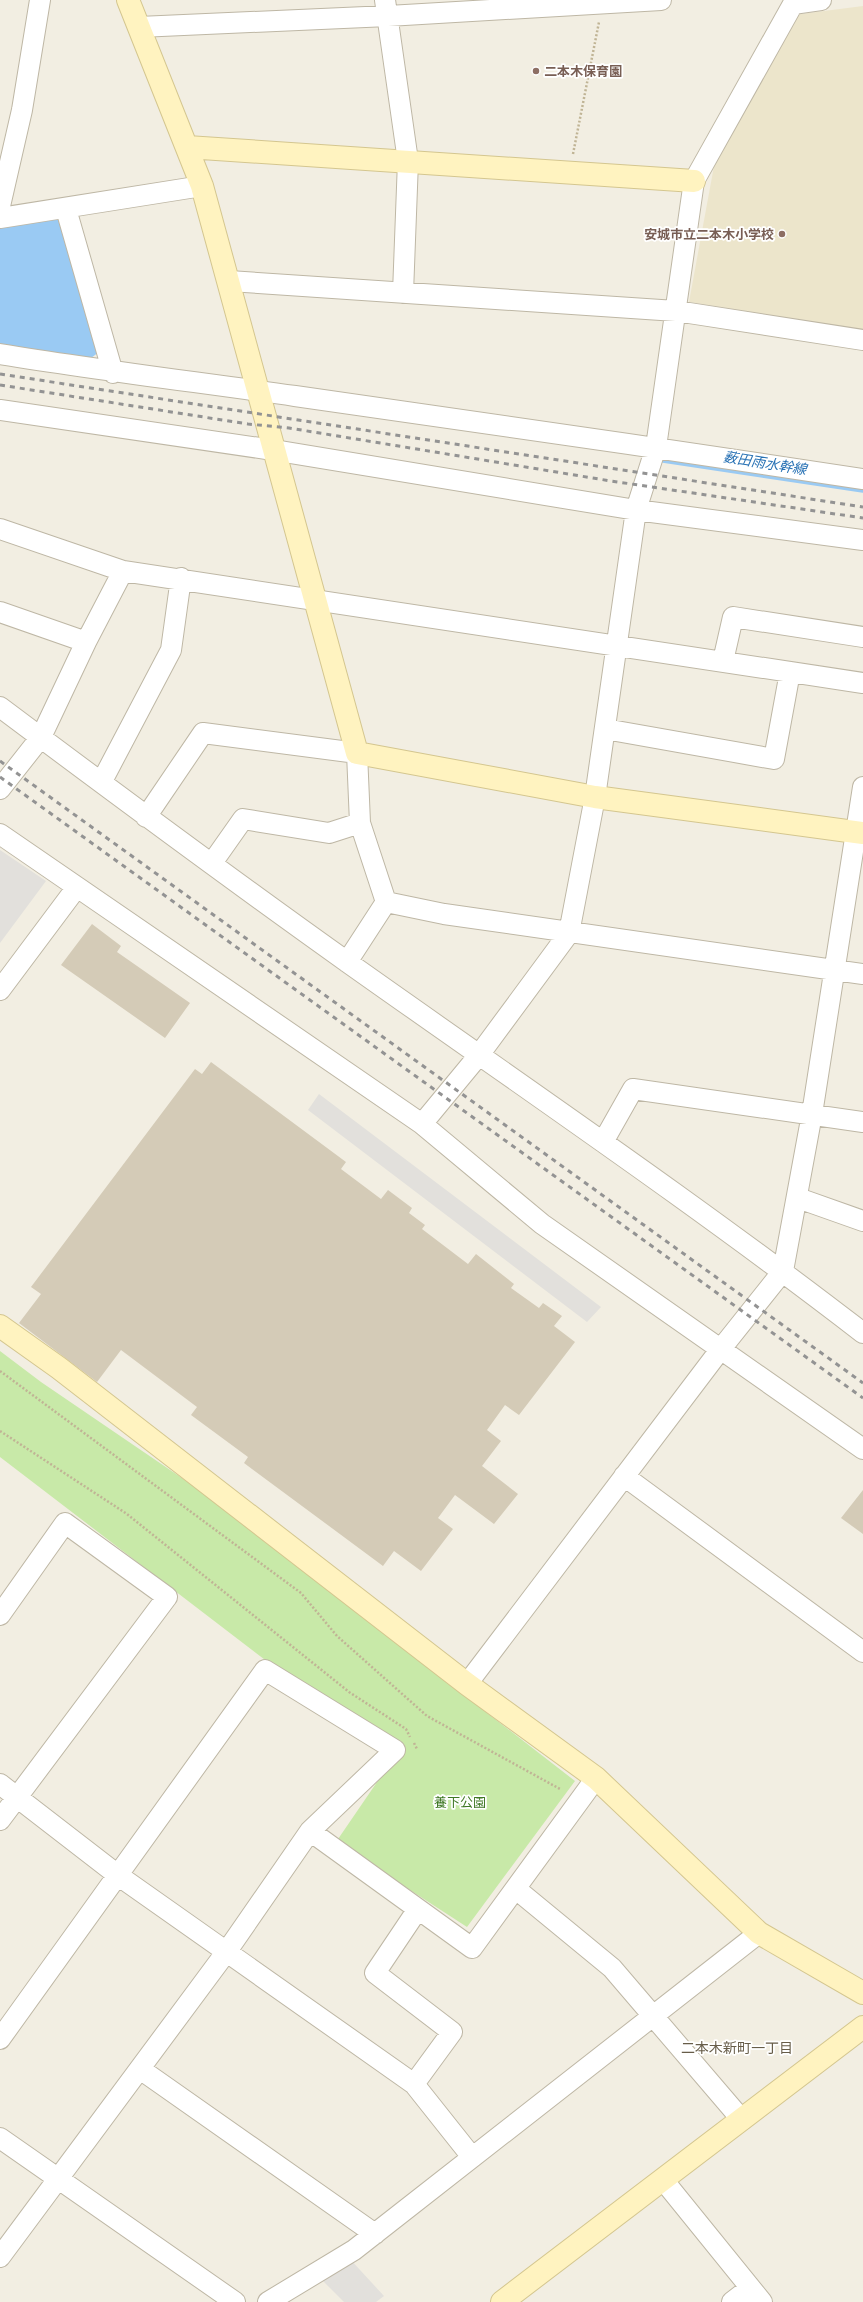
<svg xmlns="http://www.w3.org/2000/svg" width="863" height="2302" font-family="Raleway,'Noto Sans JP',sans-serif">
<rect width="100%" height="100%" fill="#f2eee2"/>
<!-- education -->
<path fill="#ece5cb" d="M863 6V330L689 302 714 166 793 15Z"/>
<!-- green -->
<path fill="#c8e9a8" d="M0 1351 41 1382 198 1489 575 1781 467 1927 336 1842 401 1747 277 1669 0 1457Z"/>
<!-- parking -->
<path fill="#e2e0dc" d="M0 850 46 881 0 943Z
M319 1094 601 1307 587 1322 308 1110Z
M349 2258 384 2296 376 2302H344L321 2279Z"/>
<!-- water -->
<path fill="#9acaf3" d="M55 218 61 222 99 352 91 358 0 344V228Z"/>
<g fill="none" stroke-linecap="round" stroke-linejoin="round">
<!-- stream -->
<path stroke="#9acaf3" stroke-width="5.5" d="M663 460 863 490"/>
</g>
<!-- building -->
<path fill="#d4cbb7" d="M92 924 121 946 117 952 190 1003 165 1038 61 965Z
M211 1062 346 1162 341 1169 381 1199 388 1190 412 1208 409 1213 425 1225 422 1229 468 1264 476 1254 514 1284 511 1288 539 1308 543 1303 562 1316 554 1326 575 1342 519 1415 505 1405 487 1430 501 1441 482 1466 518 1494 494 1524 455 1495 438 1518 453 1529 421 1571 394 1551 383 1566 244 1463 248 1457 191 1415 197 1407 121 1350 97 1382 19 1323 41 1294 31 1287 195 1069 202 1074Z
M863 1490V1534L841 1518Z"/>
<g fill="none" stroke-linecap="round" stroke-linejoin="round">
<!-- street casing -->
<g stroke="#beb7a5" stroke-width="22">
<path id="street" d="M385 0 408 161 403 293
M793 4 821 0
M139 27 388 16 661 0
M0 206 22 110 40 0
M66 209 113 373
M0 218 202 186
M229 281 676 311 863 340
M0 354C98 370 197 382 295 396 484 423 674 450 863 479
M0 410 273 450 636 510 863 540
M0 529 123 571 863 683
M0 612 86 642
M723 661 733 617 863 637
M0 707C116 794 232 880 350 964 522 1086 696 1204 863 1333
M605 729 774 759 790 672
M102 781 171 650 181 578
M0 789 41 737 86 642 123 571
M146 817 203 733 357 753 360 823 386 902
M0 834 422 1124 542 1224 863 1449
M212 863 243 819 329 833 360 823
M386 902 444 914 863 974
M347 962 386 902
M0 990 77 887
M422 1124 479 1055 569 933 595 797 636 510 656 447 694 181 793 4
M603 1142 633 1089 863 1122
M798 1198 863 1221
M624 1476 863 1652
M0 1615 65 1523 167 1597 0 1820
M467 1684 720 1350 783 1271 812 1114 863 787
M0 1784 119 1876 414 2084 472 2157
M310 1831 472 1948 596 1778
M516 1889 612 1968 742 2120
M0 2039 265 1670 395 1750 310 1831 227 1951 0 2257
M140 2069 375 2234
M414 2084 452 2032 375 1973 418 1909
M0 2138 235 2302
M664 2181 762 2302
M268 2302 354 2250 759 1933
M732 2302 750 2288"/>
</g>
<!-- secondary casing -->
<g stroke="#d4c68f" stroke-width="24">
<path id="secondary" d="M128 0 202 186 357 753 595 797 863 833
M187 147 694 181
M0 1326 59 1368 467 1684 596 1778 759 1933 863 1993
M502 2302 863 2027"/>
</g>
<!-- path -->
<path stroke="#c0b495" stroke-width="2.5" stroke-dasharray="2 2" stroke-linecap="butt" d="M573 154 599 22
M0 1371 301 1593 337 1636 427 1716 560 1789
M0 1431 127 1514 349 1692 406 1729 410 1737
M414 1743 417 1749"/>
<!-- street -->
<use href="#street" stroke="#fff" stroke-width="20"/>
<!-- secondary -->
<use href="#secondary" stroke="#fff3c0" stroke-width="22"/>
<!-- rail -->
<path stroke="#939393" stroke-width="3" stroke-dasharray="5 5" stroke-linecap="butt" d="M0 374 863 507
M0 385 248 424 289 428 611 481 863 518
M0 761 863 1383
M0 777 863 1398"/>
</g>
<!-- markers -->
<g fill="#8d6e63" stroke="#fff" stroke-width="1.5">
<circle cx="536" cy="71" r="4"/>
<circle cx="782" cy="234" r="4"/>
</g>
<g text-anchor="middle" stroke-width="3.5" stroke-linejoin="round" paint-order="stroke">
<!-- education labels -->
<g font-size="13" font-weight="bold" fill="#785e54" stroke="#fff" text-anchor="start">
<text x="544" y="76">二本木保育園</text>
<text x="774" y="239" text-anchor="end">安城市立二本木小学校</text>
</g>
<!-- park labels -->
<g font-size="13" fill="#3f7824" stroke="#fff">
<text x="460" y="1807">養下公園</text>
</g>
<!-- water labels -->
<g font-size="14" font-style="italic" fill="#2771b4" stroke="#fff">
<text transform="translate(765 463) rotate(9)" y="5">薮田雨水幹線</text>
</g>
<!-- neighbourhood labels -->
<g font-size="14" fill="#675d49" stroke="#fff">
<text x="737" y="2053">二本木新町一丁目</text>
</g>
</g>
</svg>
